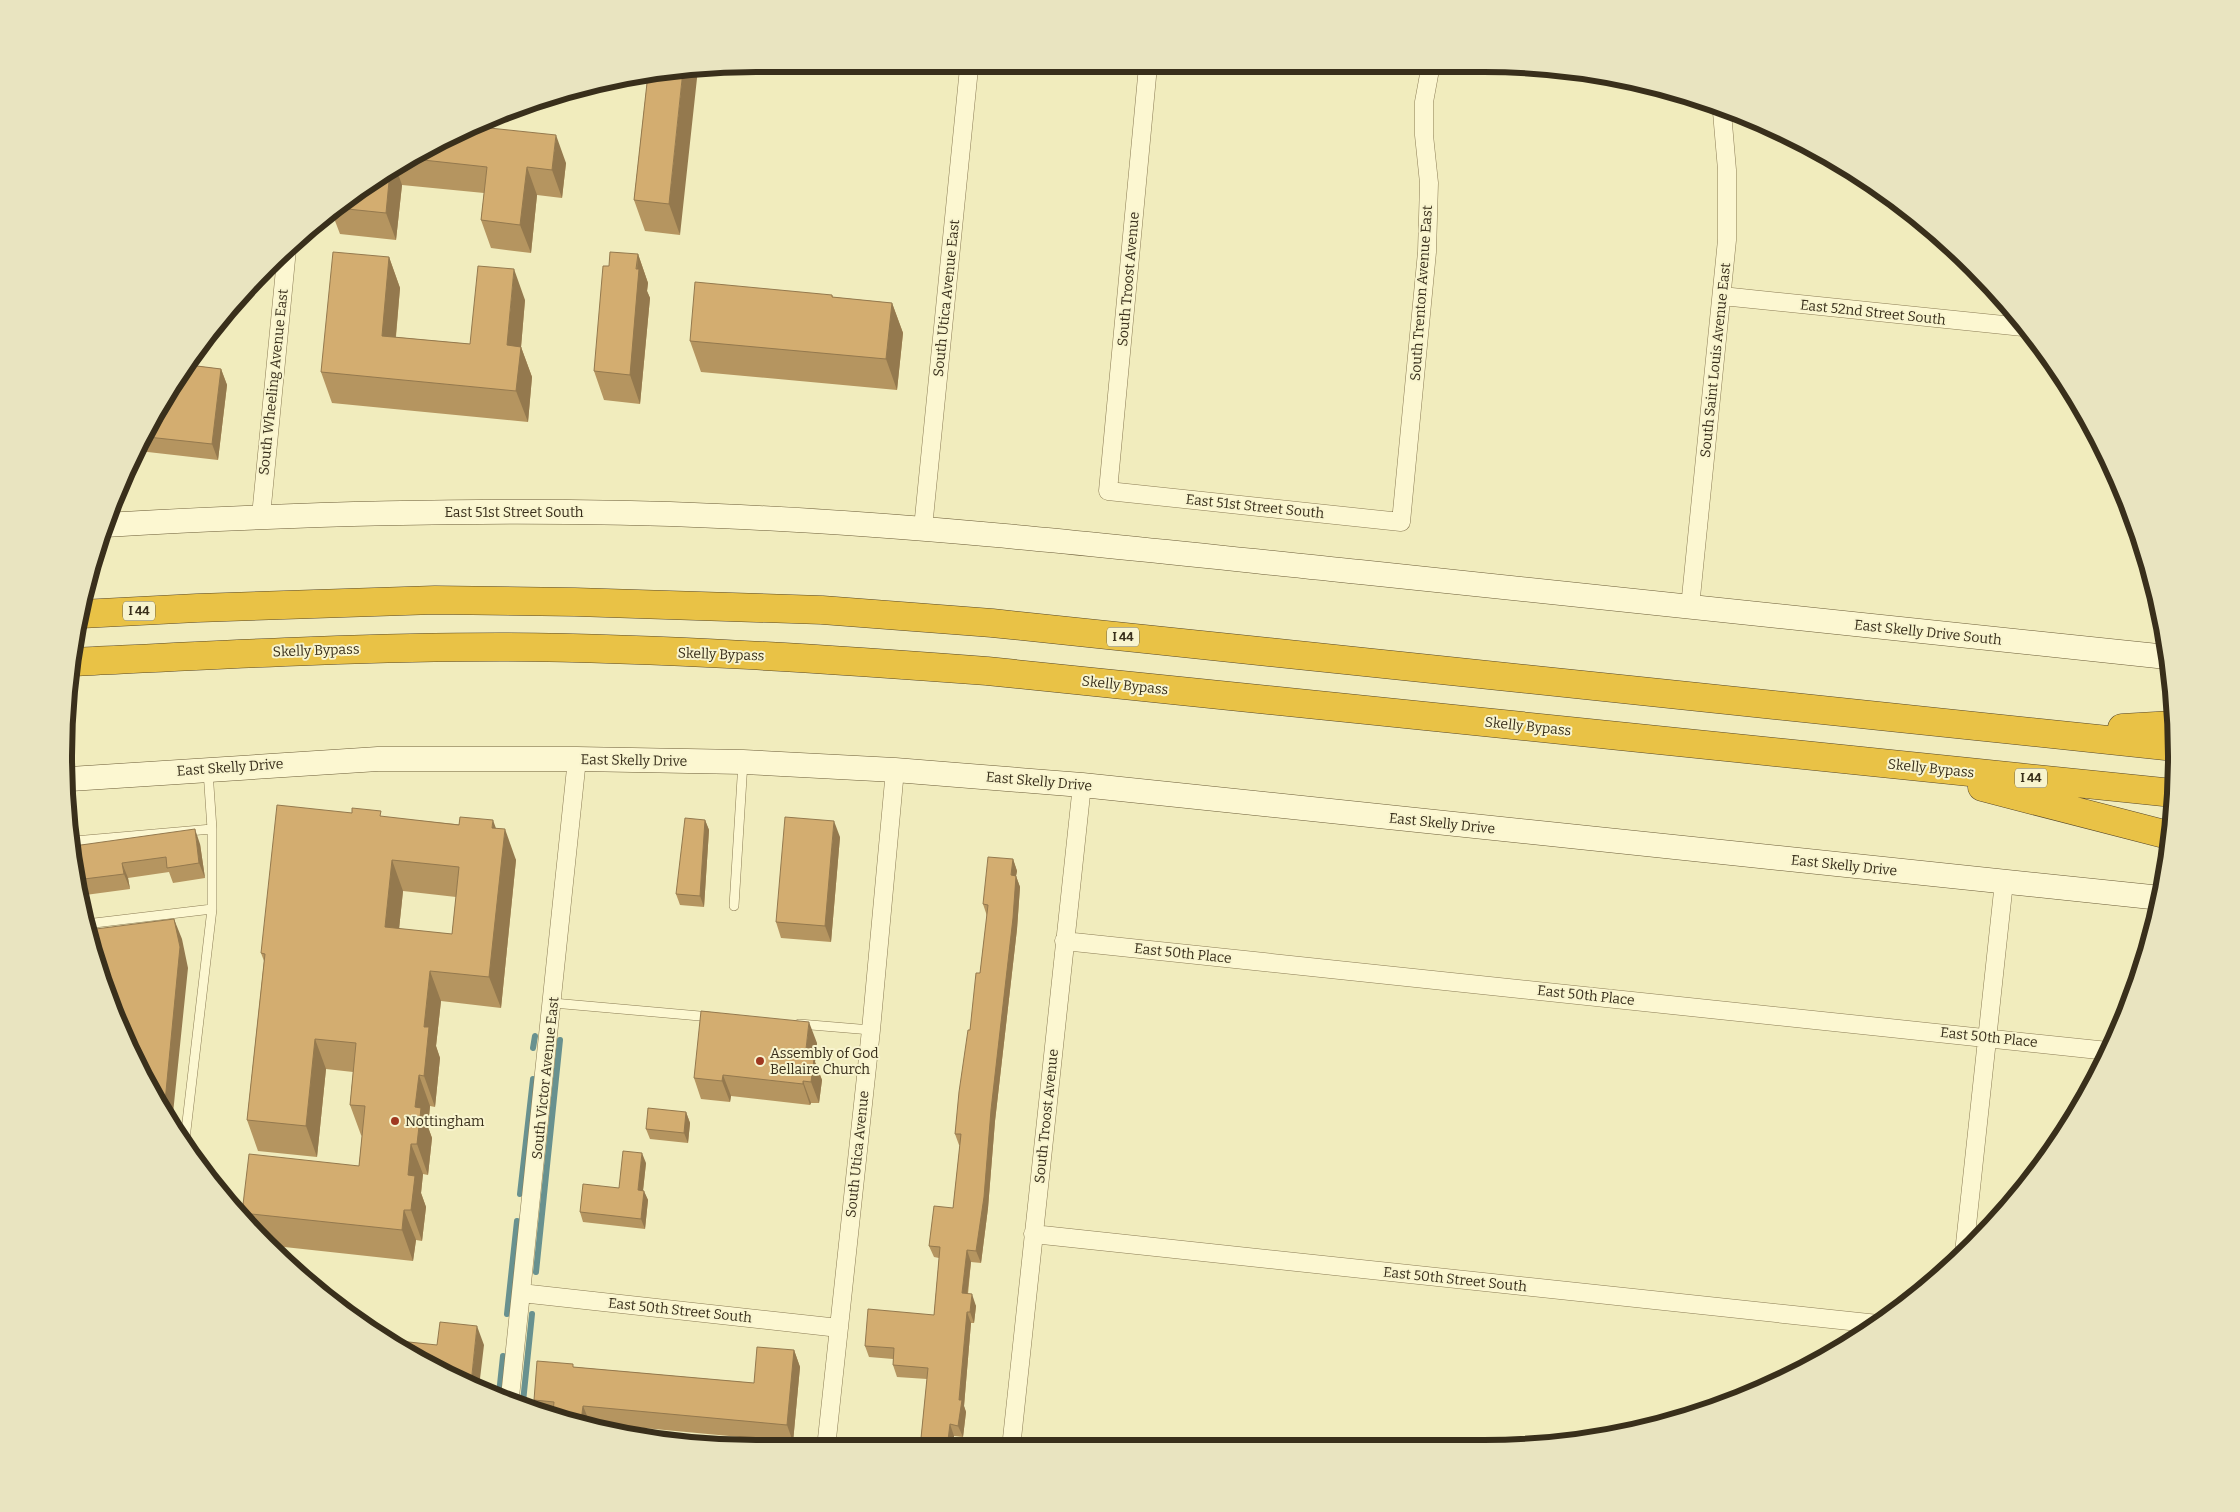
<svg xmlns="http://www.w3.org/2000/svg" width="2240" height="1512" font-family="Bitter,serif">
<rect width="100%" height="100%" fill="#f1ecbd"/>
<g fill="none" stroke-linecap="round" stroke-linejoin="round">
<!-- stream -->
<path stroke="#68918f" stroke-width="6" d="M533 1048 535 1036
M520 1194 533 1079
M536 1272 560 1040
M507 1314 517 1221
M499 1394 503 1356
M523 1402 532 1314"/>
<!-- lane casing -->
<g stroke="#8b7c55" stroke-width="10">
<path id="lane" d="M74 841 212 829 208 771
M734 906 743 762
M86 924 212 909V829
M553 1003 711 1017
M799 1024 871 1030
M185 1139 212 909"/>
</g>
<!-- street casing -->
<g stroke="#8b7c55" stroke-width="19">
<path id="street" d="M1148 66 1108 491 1401 522 1427 252 1429 183 1424 135V102L1431 64
M1722 296 2023 327
M261 516 287 249
M923 528 969 68
M1690 607 1727 240V170L1722 112
M1064 941 2108 1051
M1033 1234 1878 1324
M1964 1253 2004 882
M521 1293 839 1328
M510 1397 577 759
M826 1448 871 1030 895 770
M1011 1448 1082 785"/>
</g>
<!-- secondary casing -->
<g stroke="#6c5d38" stroke-width="25">
<path id="secondary" d="M105 525C309 513 514 507 718 516 933 525 1146 550 1360 572 1629 601 1898 629 2167 657
M70 779 378 759H577L743 762 895 770 1082 785 2161 898"/>
</g>
<!-- highway casing -->
<g stroke="#58482a" stroke-width="29">
<path id="highway" d="M81 614 197 608 435 600 575 602 822 610 992 623 2175 747
M73 662C216 655 358 647 500 647 663 648 825 659 987 671L2173 793
M2122 728 2173 725
M1982 787 2168 835"/>
</g>
<!-- lane -->
<use href="#lane" stroke="#fcf7d1" stroke-width="9"/>
<!-- street -->
<use href="#street" stroke="#fcf7d1" stroke-width="18"/>
<!-- secondary -->
<use href="#secondary" stroke="#fcf7d1" stroke-width="24"/>
<!-- highway -->
<use href="#highway" stroke="#e9c246" stroke-width="28"/>
</g>
<!-- wall -->
<path fill="#b59560" fill-rule="evenodd" d="M648 74 680 235 645 231 634 200Z
M480 127 566 163 562 198 537 195 531 253 491 248 481 220 484 193 402 185 396 240 340 234 332 213 371 181Z
M638 254 648 283 647 291 650 298 640 404 604 400 594 371 609 266Z
M389 257 400 288 396 337 470 344 525 300 521 347 532 377 528 422 332 403 321 372Z
M832 295 833 297 892 303 903 333 897 390 701 372 690 341Z
M189 365 221 369 227 385 218 460 139 451Z
M383 817 496 828 516 860 501 1008 441 1001 436 1046 440 1058 435 1107 430 1106 428 1127 432 1138 428 1175 423 1174 421 1193 426 1207 422 1241 416 1240 413 1261 266 1245 242 1213 359 1166 362 1136 361 1135 350 1105 353 1072 326 1069 317 1157 258 1151 247 1120 264 961 261 953ZM403 891 456 897 452 934 399 929Z
M705 820 709 830 704 907 680 905 676 894Z
M840 837 831 942 781 938 776 922Z
M200 844 205 878 173 883 169 872 128 878 130 889 78 896 77 891 74 846Z
M1013 859 1017 871 1016 876 1020 887 1017 929 995 1121 988 1208 981 1263 971 1262 968 1294 976 1306 974 1323H971L964 1406 966 1412 963 1437 954 1436 953 1448H920L927 1379 897 1377 893 1365V1359L869 1357 865 1346 934 1315 939 1258 934 1257 929 1246 953 1208 960 1145H959L955 1134 970 1030 980 973 987 916 983 904Z
M817 1043 815 1062 822 1080 819 1103H811L810 1105 731 1096 730 1102 701 1099 694 1078Z
M686 1112 690 1123 688 1143 650 1139 646 1129Z
M646 1163 643 1190 648 1200 645 1229 583 1222 580 1212 619 1188Z
M794 1350 800 1367 793 1442 590 1423 589 1424 536 1406 534 1400 574 1367 754 1383Z"/>
<!-- shaded-wall -->
<path fill="#94794e" d="M698 69 680 235 669 204 683 70Z
M556 135 566 163 562 198 552 170Z
M527 167 537 195 531 253 520 225Z
M396 168 402 185 396 240 386 213 390 171Z
M638 254 648 283 647 291 650 298 640 404 630 375Z
M389 257 400 288 393 367 382 336Z
M514 269 525 300 521 347 532 377 528 422 516 391 507 345Z
M892 303 903 333 897 390 886 359Z
M221 369 227 385 218 460 212 444Z
M493 820 503 848 505 829 516 860 501 1008 489 977 492 828Z
M705 820 709 830 704 907 700 896Z
M834 821 840 837 831 942 825 926Z
M195 829 200 844 205 878 199 863Z
M1013 859 1017 871 1016 876 1020 887 1017 929 995 1121 988 1208 981 1263 976 1251 991 1110Z
M392 860 403 891 396 958 385 927Z
M122 863 128 878 130 889 124 874Z
M174 919 182 939 188 968 172 1123 164 1112Z
M430 971 441 1001 436 1046 440 1058 435 1107 424 1076V1027Z
M809 1022 817 1043 815 1062 822 1080 819 1103 811 1082 805 1058Z
M315 1039 326 1069 317 1157 306 1126Z
M419 1075 430 1106 428 1127 432 1138 428 1175 417 1144 415 1107Z
M723 1075 731 1096 730 1102 722 1081Z
M803 1081 811 1103 810 1105 803 1084Z
M686 1112 690 1123 688 1143 684 1133Z
M411 1144 423 1174 421 1193 426 1207 422 1241 411 1210 408 1175Z
M642 1153 646 1163 642 1200 638 1190Z
M644 1191 648 1200 645 1229 641 1219Z
M404 1210 416 1240 413 1261 402 1230Z
M967 1250 971 1262 966 1305 962 1293Z
M972 1294 976 1306 974 1323 970 1312Z
M967 1312 971 1323 964 1406 966 1412 963 1437 958 1426 959 1400Z
M477 1326 484 1345 479 1387 471 1384Z
M794 1350 800 1367 793 1442 787 1425Z
M583 1406 590 1423 589 1424 581 1421Z
M950 1424 954 1436 953 1448H947Z"/>
<!-- building -->
<path fill="#d3ad70" stroke="#94794e" fill-rule="evenodd" d="M665 70H683L669 204 634 200 648 74Z
M480 127 556 135 552 170 527 167 520 225 481 220 487 167 414 159Z
M390 171 386 213 338 208 371 181Z
M333 252 389 257 382 336 470 344 478 266 514 269 507 345 521 347 516 391 321 372Z
M610 252 638 254 636 269H639L630 375 594 371 603 266H609Z
M695 282 832 295V297L892 303 886 359 690 341Z
M189 365 221 369 212 444 148 437Z
M277 805 352 813V808L381 811 380 816 459 825 460 817 493 820 492 828 505 829 489 977 430 971 424 1027H429L424 1076 419 1075 415 1107 421 1108 417 1144H411L408 1175 415 1176 411 1210H404L402 1230 242 1213 249 1154 359 1166 365 1106 350 1105 356 1043 315 1039 306 1126 247 1120 265 954 261 953ZM392 860 459 867 452 934 385 927Z
M785 817 834 821 825 926 776 922Z
M685 818 705 820 700 896 676 894Z
M195 829 199 863 167 868 166 857 122 863 124 874 76 880 74 846Z
M988 857 1013 859 1011 875 1016 876 1013 918 991 1110 984 1197 976 1251 967 1250 962 1293 972 1294 970 1312H967L959 1400H962L958 1426 950 1424 947 1448H920L928 1368 893 1365 894 1348 865 1346 868 1309 934 1315 940 1247 929 1246 934 1206 953 1208 961 1134H955L959 1092 968 1030H970L976 973H980L988 905 983 904Z
M174 919 180 947 164 1112 156 1102 101 979 88 930Z
M701 1011 809 1022 805 1058 814 1059 811 1082 803 1081V1084L723 1075 722 1081 694 1078Z
M648 1108 686 1112 684 1133 646 1129Z
M623 1151 642 1153 638 1190 644 1191 641 1219 580 1212 583 1184 619 1188Z
M440 1322 477 1326 471 1384 450 1377 390 1340 437 1345Z
M757 1347 794 1350 787 1425 583 1406 581 1421 553 1412 554 1402 534 1400 537 1361 573 1364V1367L754 1383Z"/>
<!-- markers -->
<g fill="#9f3820" stroke="#f8f4ce" stroke-width="2">
<circle cx="760" cy="1061" r="5"/>
<circle cx="395" cy="1121" r="5"/>
</g>
<g text-anchor="middle" stroke-width="4" stroke-linejoin="round" paint-order="stroke">
<!-- shield labels -->
<g fill="#f8f4ce" stroke="#726a51" stroke-width="1">
<rect x="123" y="601.5" width="32" height="19" rx="4"/>
<rect x="1107" y="627.5" width="32" height="19" rx="4"/>
<rect x="2015" y="768.5" width="32" height="19" rx="4"/>
</g>
<g font-size="12" font-weight="bold" fill="#392f1b">
<text x="139" y="615">I 44</text>
<text x="1123" y="641">I 44</text>
<text x="2031" y="782">I 44</text>
</g>
<!-- street labels -->
<g font-size="14" fill="#392f1b" stroke="#f8f4ce">
<text transform="translate(1128 279) rotate(-85)" y="5">South Troost Avenue</text>
<text transform="translate(1421 293) rotate(-86)" y="5">South Trenton Avenue East</text>
<text transform="translate(946 298) rotate(-84)" y="5">South Utica Avenue East</text>
<text transform="translate(1873 312) rotate(6)" y="5">East 52nd Street South</text>
<text transform="translate(1715 360) rotate(-84)" y="5">South Saint Louis Avenue East</text>
<text transform="translate(273 382) rotate(-84)" y="5">South Wheeling Avenue East</text>
<text transform="translate(1255 506) rotate(6)" y="5">East 51st Street South</text>
<text x="514" y="517">East 51st Street South</text>
<text transform="translate(1928 632) rotate(6)" y="5">East Skelly Drive South</text>
<text transform="translate(316 650) rotate(-2)" y="5">Skelly Bypass</text>
<text transform="translate(721 654) rotate(2)" y="5">Skelly Bypass</text>
<text transform="translate(1125 685) rotate(6)" y="5">Skelly Bypass</text>
<text transform="translate(1528 726) rotate(6)" y="5">Skelly Bypass</text>
<text transform="translate(634 760) rotate(1)" y="5">East Skelly Drive</text>
<text transform="translate(230 767) rotate(-4)" y="5">East Skelly Drive</text>
<text transform="translate(1931 768) rotate(6)" y="5">Skelly Bypass</text>
<text transform="translate(1039 781) rotate(5)" y="5">East Skelly Drive</text>
<text transform="translate(1442 823) rotate(6)" y="5">East Skelly Drive</text>
<text transform="translate(1844 865) rotate(6)" y="5">East Skelly Drive</text>
<text transform="translate(1183 953) rotate(6)" y="5">East 50th Place</text>
<text transform="translate(1586 995) rotate(6)" y="5">East 50th Place</text>
<text transform="translate(1989 1037) rotate(6)" y="5">East 50th Place</text>
<text transform="translate(545 1078) rotate(-84)" y="5">South Victor Avenue East</text>
<text transform="translate(1046 1116) rotate(-84)" y="5">South Troost Avenue</text>
<text transform="translate(857 1154) rotate(-84)" y="5">South Utica Avenue</text>
<text transform="translate(1455 1279) rotate(6)" y="5">East 50th Street South</text>
<text transform="translate(680 1310) rotate(6)" y="5">East 50th Street South</text>
</g>
<!-- poi labels -->
<g font-size="14" fill="#392f1b" stroke="#f8f4ce" text-anchor="start">
<text x="770" y="1058">Assembly of God<tspan x="770" dy="16">Bellaire Church</tspan></text>
<text x="405" y="1126">Nottingham</text>
</g>
</g>
<!-- crop -->
<path d="M0 0H2240V1512H0ZM756 72H1484A684 684 0 0 1 2168 756V756A684 684 0 0 1 1484 1440H756A684 684 0 0 1 72 756V756A684 684 0 0 1 756 72Z" fill="#e9e4c0" fill-rule="evenodd"/>
<path fill="none" stroke="#392f1b" stroke-width="6" d="M756 72H1484A684 684 0 0 1 2168 756V756A684 684 0 0 1 1484 1440H756A684 684 0 0 1 72 756V756A684 684 0 0 1 756 72Z"/>
</svg>
